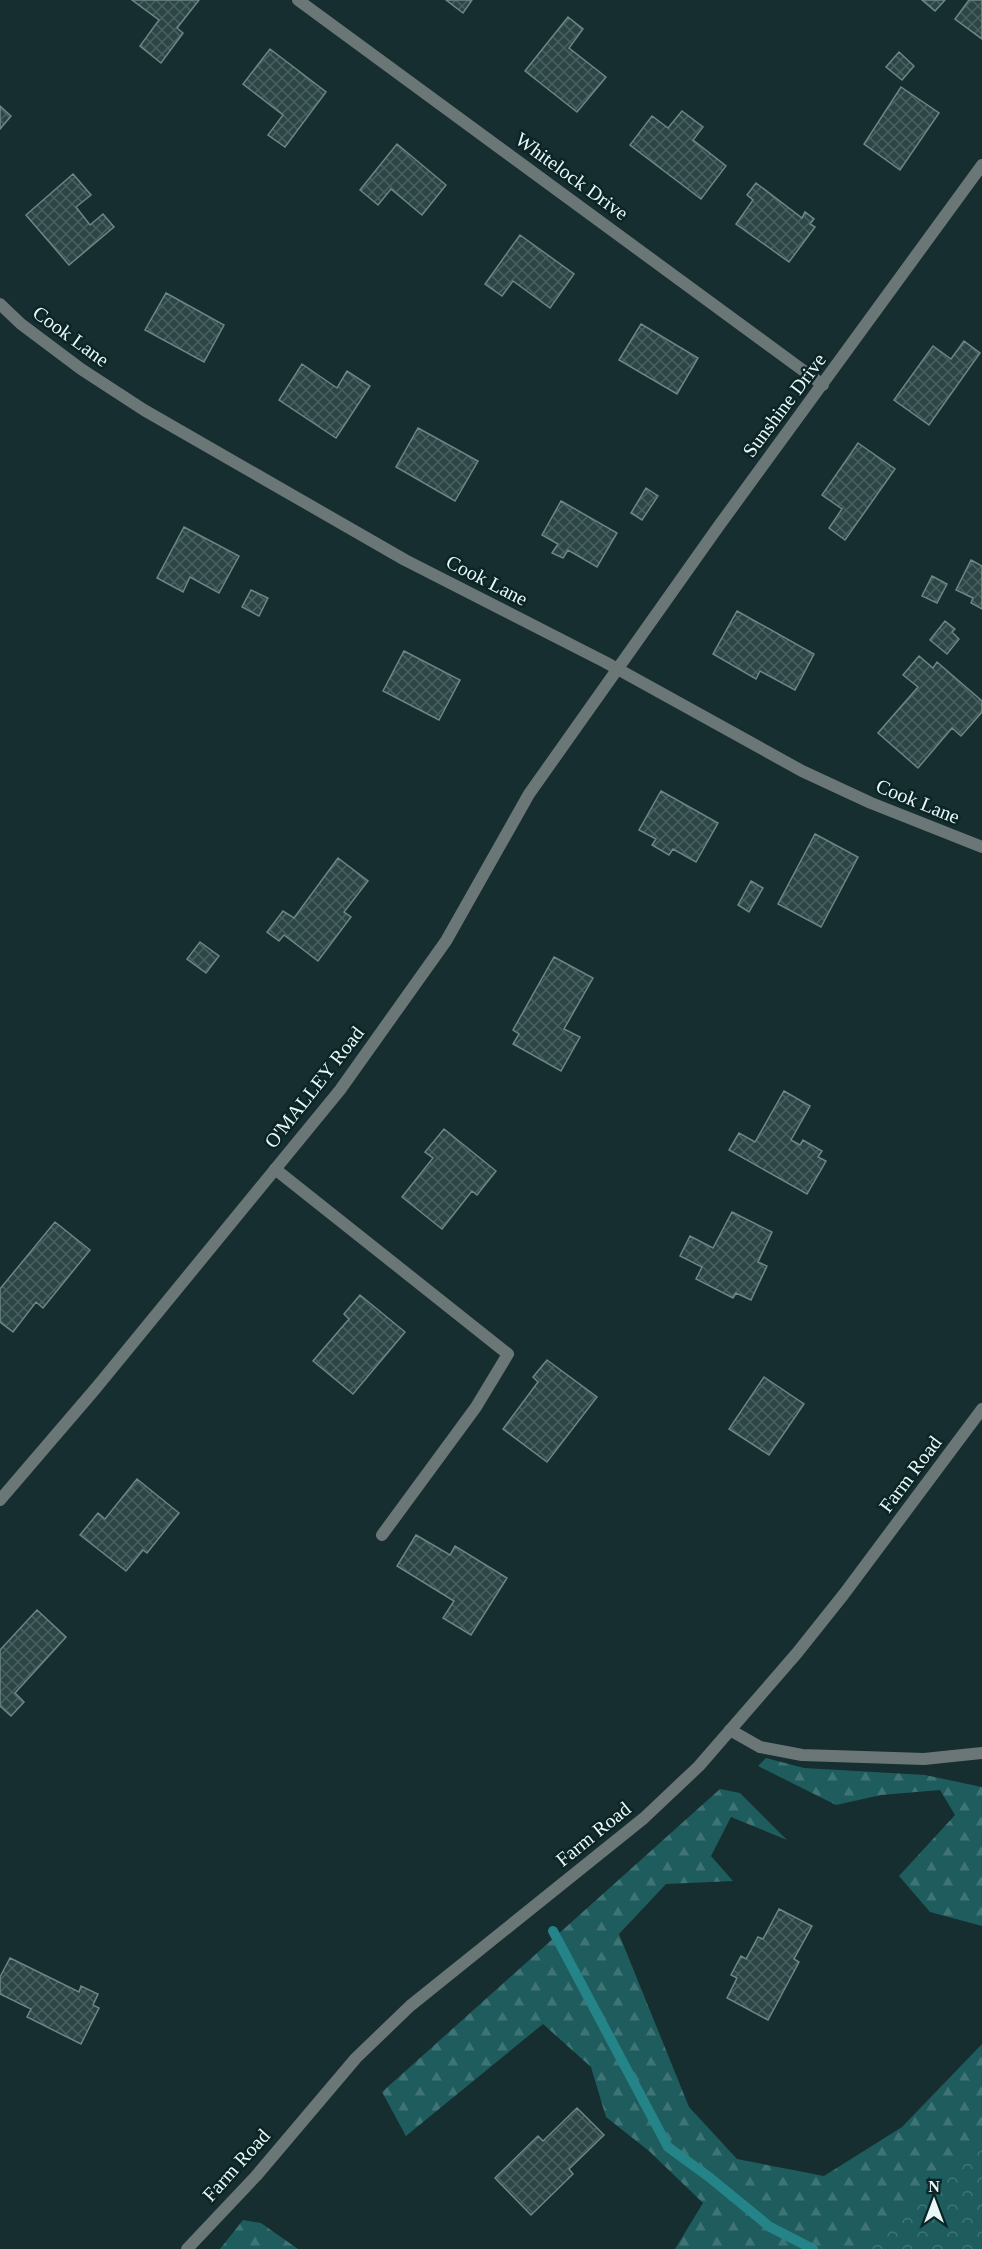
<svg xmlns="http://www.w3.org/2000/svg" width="982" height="2249" font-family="'Times New Roman',serif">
<defs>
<pattern id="forest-firs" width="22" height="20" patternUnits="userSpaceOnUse" patternTransform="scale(1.5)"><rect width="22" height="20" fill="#1e5c5e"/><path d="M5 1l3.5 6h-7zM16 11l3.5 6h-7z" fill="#3f7476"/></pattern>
<pattern id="park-crowns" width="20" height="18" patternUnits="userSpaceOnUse" patternTransform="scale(1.5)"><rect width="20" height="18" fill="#1e5c5e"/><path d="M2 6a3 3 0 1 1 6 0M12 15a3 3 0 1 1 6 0" fill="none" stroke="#3f7476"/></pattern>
<pattern id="building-cross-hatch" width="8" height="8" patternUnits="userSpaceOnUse" patternTransform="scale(1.5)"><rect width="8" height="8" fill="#2c4545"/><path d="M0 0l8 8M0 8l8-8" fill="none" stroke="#4b6161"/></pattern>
</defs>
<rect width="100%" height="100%" fill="#162e2f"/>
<!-- forest -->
<path fill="url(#forest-firs)" d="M766 1758 804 1768 925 1775 982 1787V1926L930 1912 899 1876 955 1815 940 1790 881 1795 836 1805 758 1766Z
M720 1789 740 1793 787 1840 731 1817 711 1856 733 1881 666 1884 619 1934 689 2107 737 2159 824 2176 902 2127 982 2044V2249H675L703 2203 649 2151 606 2117 591 2067 543 2024 406 2136 382 2092Z
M243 2220 261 2223 298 2249H220Z"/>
<!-- park -->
<path fill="url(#park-crowns)" d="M982 2137V2249H862Z"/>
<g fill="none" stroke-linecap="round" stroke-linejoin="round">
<!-- stream -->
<path stroke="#258487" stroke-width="10" d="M553 1931 668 2147 709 2177 770 2227 813 2249"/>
</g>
<!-- building -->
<path fill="url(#building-cross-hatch)" stroke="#6c8787" stroke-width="1.5" d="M132 0H199L177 28 183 33 161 63 140 46 159 20Z
M446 0H472L463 13Z
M922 0H945L935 11Z
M969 0H982V39L955 19Z
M568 17 583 29 569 48 606 77 577 112 525 71Z
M270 49 326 92 285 147 268 135 283 115 243 84Z
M899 52 914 66 902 80 886 67Z
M901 87 939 113 900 170 864 144Z
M0 106 11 116 0 129Z
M682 111 703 127 693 140 726 166 701 199 630 145 652 116 668 128Z
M397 144 446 185 422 215 391 189 378 205 360 190Z
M73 174 91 195 76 207 90 225 103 214 114 227 69 265 26 215Z
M756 183 802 218 805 212 814 219 810 224 815 227 789 262 736 224 753 200 747 195Z
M520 235 574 274 550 308 513 281 502 296 485 284Z
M166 293 224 325 204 362 145 330Z
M641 324 698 358 677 394 619 360Z
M964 341 980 353 929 425 894 400 933 346 951 359Z
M302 364 337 388 347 371 370 386 336 438 279 400Z
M418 428 478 461 455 501 396 467Z
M858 443 895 469 845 540 829 528 842 509 822 495Z
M646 488 658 496 642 520 631 513Z
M561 501 617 533 597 567 568 550 563 558 552 553 558 544 542 535Z
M184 527 239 556 219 593 190 577 183 592 157 578Z
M971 560 982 566V609L971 603 973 598 956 590Z
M932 576 947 584 937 603 922 596Z
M251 590 268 598 259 616 242 607Z
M737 611 814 654 795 690 760 671 756 679 713 654Z
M945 621 955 629 952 632 959 639 947 654 930 640Z
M404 651 460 680 439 720 383 691Z
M919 656 933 668 937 662 982 701V712L961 736 952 728 918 768 878 733 918 687 903 675Z
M661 791 718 823 696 862 673 849 669 855 652 845 656 839 639 830Z
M815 834 858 857 821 927 778 904Z
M338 858 368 881 344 912 351 917 318 961 284 935 279 941 267 932 283 911 294 918Z
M751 881 763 888 749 912 738 905Z
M200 942 219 956 206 973 187 959Z
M554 957 593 978 564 1029 580 1037 561 1071 513 1044 519 1034 513 1030Z
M784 1091 810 1106 791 1140 800 1145 803 1140 822 1151 818 1157 826 1161 807 1194 729 1150 739 1133 755 1142Z
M444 1129 496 1171 477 1195 472 1191 442 1229 402 1197 433 1158 425 1152Z
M732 1212 772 1232 758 1262 767 1266 751 1300 736 1293 733 1298 696 1279 702 1267 680 1256 690 1236 713 1248Z
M55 1222 90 1250 43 1308 36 1302 13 1332 0 1322V1289Z
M360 1295 405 1332 353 1394 313 1361 349 1319 344 1314Z
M547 1360 597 1397 547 1462 503 1429 538 1382 533 1377Z
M764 1377 804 1404 769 1455 729 1429Z
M137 1479 179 1513 147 1553 143 1550 126 1571 80 1535 98 1513 105 1519Z
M416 1535 450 1555 455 1546 507 1578 471 1635 443 1618 454 1601 397 1566Z
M37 1610 66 1637 15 1693 24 1702 11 1716 0 1706V1650Z
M779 1909 812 1926 794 1959 799 1962 768 2020 727 1998 737 1978 731 1975 741 1956 746 1959 758 1937 763 1939Z
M10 1958 79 1992 81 1986 98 1994 93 2005 99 2008 81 2044 27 2017 31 2009 0 1994V1977Z
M577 2108 604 2135 569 2169 573 2174 531 2215 495 2178 538 2136 543 2141Z"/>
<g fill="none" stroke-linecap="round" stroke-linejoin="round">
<!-- service -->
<path stroke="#6b7777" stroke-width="12" d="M275 1169 508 1354 476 1407 382 1535
M730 1730 760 1747 802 1755 924 1759 982 1753"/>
<!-- minor -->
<path stroke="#6b7777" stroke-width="12" d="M298 0 823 385
M0 1500 96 1388 340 1090 446 941 529 794 718 527 982 165"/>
<!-- tertiary -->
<path stroke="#6b7777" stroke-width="12" d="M0 304 21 324 81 369 144 410 405 560 605 662 802 771 871 803 982 847
M187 2249 256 2176 356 2058 410 2006 644 1818 699 1766 797 1653 844 1594 982 1409"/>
</g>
<g text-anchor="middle" stroke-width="5" stroke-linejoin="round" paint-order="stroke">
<!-- street labels -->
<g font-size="20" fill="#eaf8f8" stroke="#0b2425">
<text transform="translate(572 176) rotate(36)" y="7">Whitelock Drive</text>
<text transform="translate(71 336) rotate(36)" y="7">Cook Lane</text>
<text transform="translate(784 405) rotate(-53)" y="7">Sunshine Drive</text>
<text transform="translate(487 580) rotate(27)" y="7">Cook Lane</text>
<text transform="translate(918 801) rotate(22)" y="7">Cook Lane</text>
<text transform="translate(314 1087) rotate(-52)" y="7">O'MALLEY Road</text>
<text transform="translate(910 1474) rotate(-53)" y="7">Farm Road</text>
<text transform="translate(593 1834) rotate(-39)" y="7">Farm Road</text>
<text transform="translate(236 2165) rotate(-48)" y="7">Farm Road</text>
</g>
</g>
<!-- north arrow -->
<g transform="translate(934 2201)" stroke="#0b2425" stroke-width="4.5" paint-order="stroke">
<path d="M0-4.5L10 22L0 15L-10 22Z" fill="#eaf8f8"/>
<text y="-9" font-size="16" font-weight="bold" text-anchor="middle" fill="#eaf8f8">N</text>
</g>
</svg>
